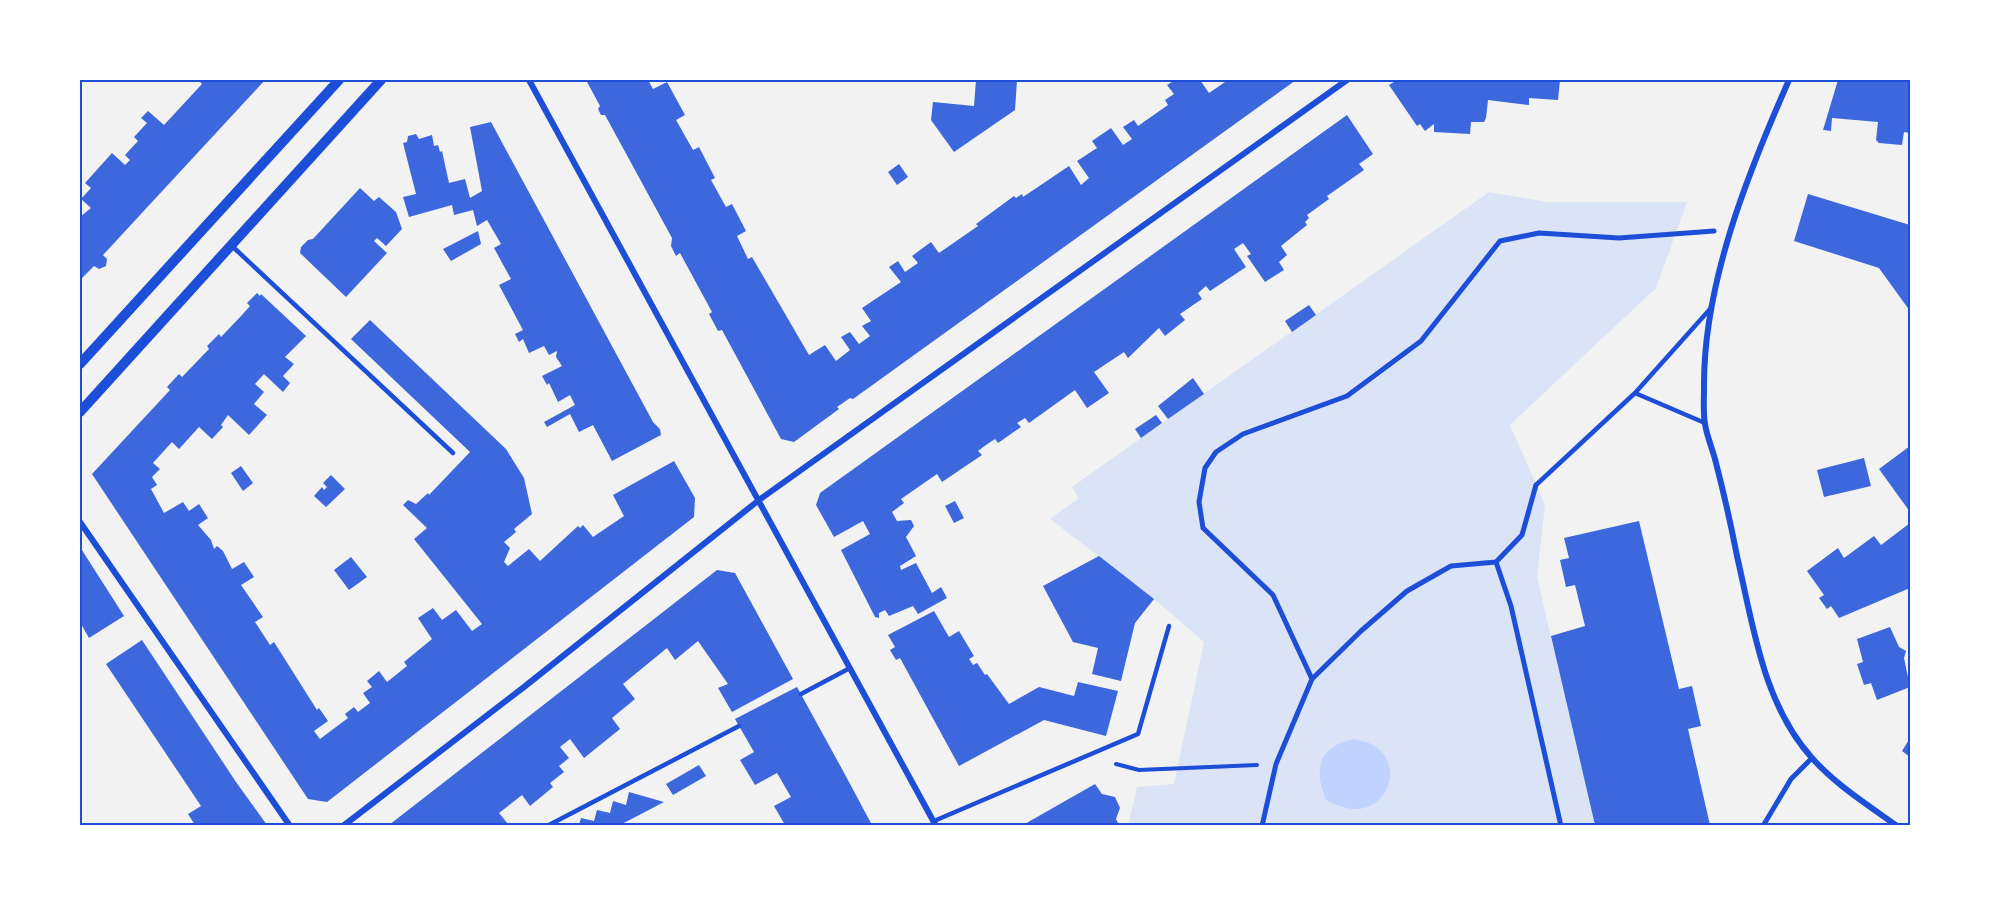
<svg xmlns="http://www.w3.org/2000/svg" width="1990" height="905" font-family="'Work Sans',sans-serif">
<rect width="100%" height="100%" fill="#f2f2f2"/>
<!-- green -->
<path fill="#dbe4f7" d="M1489 192 1548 202H1687L1656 288 1510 425 1545 505 1537 577 1595 825H1128L1137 787 1174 784 1204 642 1154 599 1050 519 1079 498 1072 487Z"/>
<!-- water -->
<path fill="#bfd3fe" d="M1355 739C1360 741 1368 742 1373 745 1410 766 1383 833 1326 800 1313 769 1319 745 1355 739Z"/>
<!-- building -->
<path fill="#3d67dc" d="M198 80H265L103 255 107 259 106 266 99 269 94 266 80 280V217L91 208 81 199 91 188 85 183 112 153 125 165 130 160 125 155 138 141 134 137 147 123 141 118 148 111 164 125 202 84Z
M586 80H648L653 89 667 82 685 115 676 120 693 150 699 147 715 178 711 180 726 207 732 204 746 231 737 236 748 259 752 257 809 355 825 345 836 361 850 350 841 337 850 332 859 344 870 336 862 326 871 321 862 308 901 282 889 267 898 261 905 272 918 263 912 256 931 242 939 253 978 226 976 224 1014 196 1016 198 1022 194 1023 197 1069 166 1081 185 1089 178 1077 161 1097 148 1092 141 1111 128 1123 145 1132 139 1123 127 1134 120 1138 126 1168 105 1165 100 1174 94 1167 85 1175 80H1200L1209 93 1228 80 1233 82 1237 80H1296L853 399 850 398 837 407 839 409 794 442 781 439 722 330 718 331 709 314 712 312 680 253 676 256 671 246 672 238 605 115H601L598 109 600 106Z
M976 80H1017L1015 110 954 152 931 120 933 102 974 106Z
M1397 80H1560L1558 100 1529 98V105L1488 100 1486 118 1484 122H1471L1470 134 1434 132V124L1425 131 1420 124 1417 126 1389 85Z
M1838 80H1910V133L1904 132 1902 145 1879 143 1876 140 1878 122 1832 118 1831 131 1823 130Z
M1347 115 1373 154 1359 164 1364 170 1327 196 1329 199 1307 215 1309 218 1305 222 1307 225 1281 246 1287 255 1279 262 1284 270 1265 282 1247 256 1251 254 1243 243 1234 249 1246 267 1210 291 1206 286 1198 293 1202 299 1180 314 1185 320 1165 336 1159 328 1128 358 1124 352 1094 372 1109 393 1087 408 1075 390 1029 423 1025 418 1017 423 1021 427 998 443 995 439 986 445 978 451 982 455 942 482 937 474 901 499 904 503 892 512 897 521 911 520 914 526 906 537 916 556 900 566 901 570 916 563 932 593 941 587 947 598 918 614 913 606 889 616 885 610 879 613V618L875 617 841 550 870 534 863 521 834 537 816 505 820 493Z
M491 122 653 422 660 429 661 435 612 461 593 425 579 432 570 414 547 427 544 422 575 405 570 395 558 402 549 383 547 385 542 376 562 366 556 357 557 351 549 355 544 346 529 353 523 339 519 342 515 334 523 330 499 285 511 279 494 248 501 244 487 220 477 226 473 210 454 215 452 205 409 217 403 197 416 194 403 143 407 142 408 136 416 134 419 139 432 135 434 146 438 145 440 152 442 151 449 183 465 179 470 198 482 191 470 127Z
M899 164 908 177 897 185 888 172Z
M360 188 374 201 379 197 396 212 402 229 386 246 377 238 374 241 387 253 346 297 300 253 301 247 308 240 313 239Z
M1808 194 1910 225V311L1879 268 1794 241Z
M478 231 481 244 451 261 443 249Z
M257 293 260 296 261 294 306 336 285 357 294 364 283 376 290 383 283 392 264 374 255 384 264 392 254 404 267 415 249 435 228 415 221 425 223 427 212 439 199 427 179 449 172 442 153 463 160 469 152 477 157 485 151 489 164 513 183 502 189 511 199 504 208 518 198 525 211 540 214 549 217 546 223 551 232 569 244 562 254 577 241 585 263 617 255 622 270 645 274 642 317 710 319 708 328 721 314 731 320 739 348 718 345 714 354 707 358 712 370 703 363 693 372 687 367 681 379 671 387 682 407 666 404 662 432 639 418 618 433 608 442 620 456 610 472 631 482 624 414 539 427 528 403 505 408 500 416 504 428 493 429 495 470 452 351 339 370 320 506 449 524 478 532 514 514 529 516 532 504 542 510 548 504 562 508 566 529 549 540 561 578 526 580 528 583 525 593 537 624 516 613 495 674 461 695 498 694 517 327 802 308 799 92 474 170 390 167 387 179 374 182 377 184 375 209 349 207 346 219 334 221 337 242 315 250 306 247 303Z
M1309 305 1316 315 1292 332 1285 321Z
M1193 378 1204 394 1168 419 1158 406Z
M1156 415 1162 423 1141 438 1135 429Z
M1910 446V512L1879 469Z
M1864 458 1871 486 1824 497 1817 470Z
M241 466 253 483 243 491 231 473Z
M331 475 345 489 326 507 314 496 322 487 324 490 327 487 323 483Z
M955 501 964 518 954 523 945 506Z
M1639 521 1679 689 1692 686 1701 726 1688 729 1710 825H1595L1551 636 1585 626 1575 585 1566 587 1560 560 1569 558 1564 538Z
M1910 523V588L1839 618 1831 606 1827 609 1819 598 1824 595 1807 571 1838 548 1844 558 1874 536 1881 545Z
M80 547 124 616 89 638 80 622Z
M1099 556 1154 599 1135 623 1121 681 1092 674 1098 648 1073 642 1043 586Z
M351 557 367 577 349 590 334 570Z
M717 570 735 573 793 679 732 712 718 688 728 684 698 641 675 660 667 648 623 684 635 699 612 718 620 729 584 758 570 739 560 747 569 758 559 766 564 772 550 783 553 787 530 806 522 795 499 813 508 824 506 825H389Z
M934 611 949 637 959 631 974 656 969 659 973 665 977 663 985 675 987 674 1009 704 1039 687 1074 696 1078 682 1118 691 1106 736 1044 720 959 766 900 658 896 660 890 650 895 647 888 635Z
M1890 627 1899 647 1906 651 1904 658 1910 687 1877 700 1871 683 1864 685 1857 664 1863 662 1857 639Z
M142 640 236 782 267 825H195L188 814 201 806 106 664Z
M797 687 842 769 872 825H785L774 806 791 797 777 773 755 785 740 760 754 752 735 719Z
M1910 738V757L1902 751Z
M699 765 706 776 673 795 666 784Z
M1095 784 1102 794 1115 797 1120 808 1116 819 1119 825H1023Z
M629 792 664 802 620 825H579L581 818 594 821 597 810 610 813 613 801 626 805Z"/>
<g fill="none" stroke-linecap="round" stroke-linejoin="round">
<!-- path -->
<path stroke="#1d4ed8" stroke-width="4" d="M1116 764 1139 770 1257 765"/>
<!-- service -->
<path stroke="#1d4ed8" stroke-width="4.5" d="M232 246 453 453
M1635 393 1711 308
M1536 485 1635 393 1705 423
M801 694 850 668
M934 821 1138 734 1169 626
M547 826 739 726"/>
<!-- pedestrian -->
<path stroke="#1d4ed8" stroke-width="5" d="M1496 562 1511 606 1561 826
M1312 679 1273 595 1203 528 1199 502 1205 468 1216 452 1243 434 1347 396 1421 341 1500 241 1539 233 1619 238 1714 231
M1262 826 1276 764 1312 679 1361 631 1407 591 1451 566 1496 562 1522 535 1536 485
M1763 826 1791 779 1812 758"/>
<!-- minor -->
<path stroke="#1d4ed8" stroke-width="6" d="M529 80 936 826
M1789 80C1748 173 1703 284 1704 388 1704 400 1703 413 1705 424 1707 437 1713 450 1716 463 1724 494 1731 525 1737 556 1753 625 1763 704 1812 758 1836 785 1868 805 1897 826
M80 522 290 826
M343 826 524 687 759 500 1347 80"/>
<!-- tertiary -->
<path stroke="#1d4ed8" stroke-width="10" d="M80 364 339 80
M80 412 381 80"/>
</g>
<!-- border -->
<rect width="1990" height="905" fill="none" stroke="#ffffff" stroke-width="162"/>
<rect x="81" y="81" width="1828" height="743" fill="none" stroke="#1d4ed8" stroke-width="2"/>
</svg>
